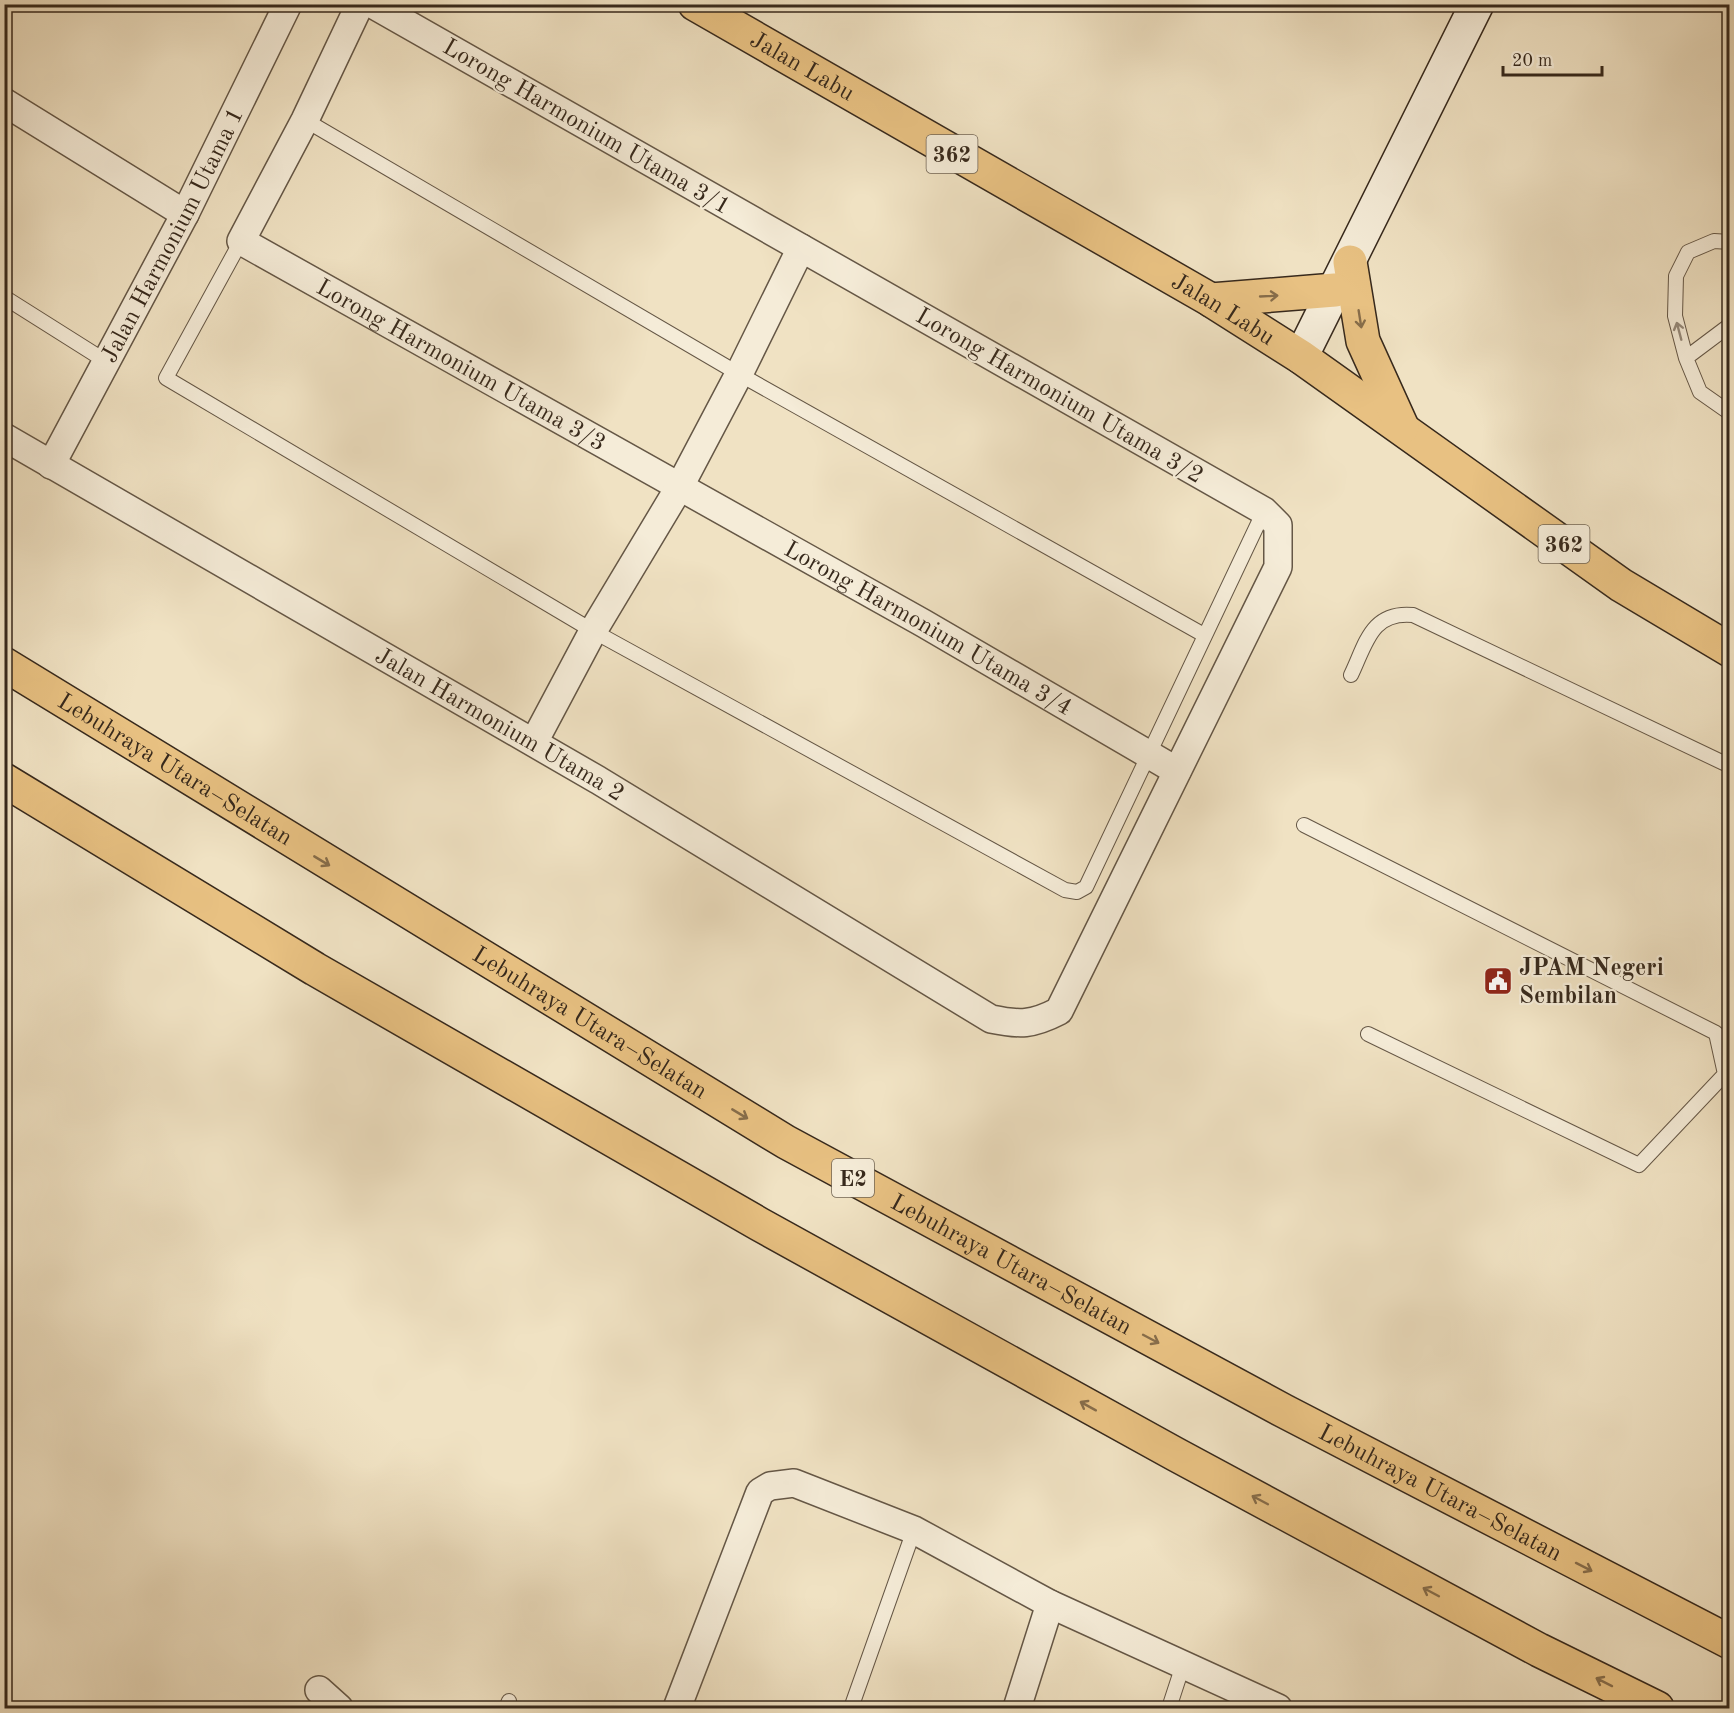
<svg xmlns="http://www.w3.org/2000/svg" width="1734" height="1713" font-family="'Old Standard TT',serif">
<rect width="100%" height="100%" fill="#f0e2c3"/>
<filter id="stains"><feTurbulence type="fractalNoise" baseFrequency=".00333" numOctaves="4"/><feColorMatrix values="0 0 0 0 .2 0 0 0 0 .09 0 0 0 0 .02 0 0 0 .5 -.17"/></filter>
<radialGradient id="worn" r=".72"><stop offset=".6" stop-color="#630" stop-opacity="0"/><stop offset="1" stop-color="#630" stop-opacity=".3"/></radialGradient>
<g fill="none" stroke-linecap="round" stroke-linejoin="round">
<!-- service casing -->
<g stroke="#655746" stroke-width="16">
<path id="service" d="M305 120 739 374 1204 635
M241 241 166 378 593 631 1065 890 1077 892 1086 887 1264 511
M1730 242 1714 241 1688 252 1676 276 1675 316 1686 358 1700 392 1730 413
M4 297 107 362
M1686 358 1730 325
M1351 675C1366 644 1371 611 1413 615L1730 766
M1304 825 1716 1033 1725 1074
M1368 1034 1639 1165 1725 1074
M506 1708 509 1701
M851 1708 914 1530
M1169 1708 1183 1665"/>
</g>
<!-- minor casing -->
<g stroke="#655746" stroke-width="30">
<g id="minor">
<path id="s1" d="M360 4 305 120 241 241 923 623 1177 771"/>
<path d="M4 102 185 214"/>
<path id="s2" d="M4 437 598 780 991 1019C1020 1025 1032 1025 1059 1011L1278 567V525L1264 511 372 4"/>
<path id="s3" d="M51 465 185 214 288 4"/>
<path d="M534 742 593 631 680 486 739 374 801 248"/>
<path d="M319 1690 339 1708"/>
<path d="M677 1708 760 1492 770 1486 794 1483 914 1530 1050 1604 1278 1708"/>
<path d="M1017 1708 1050 1604"/>
</g>
</g>
<!-- secondary casing -->
<g stroke="#37291c" stroke-width="36">
<path id="secondary" d="M1301 357 1477 4"/>
</g>
<!-- primary casing -->
<g stroke="#37291c" stroke-width="36">
<g id="primary">
<path id="s4" d="M695 4 1211 300 1301 357 1621 585 1730 650"/>
<path d="M1350 262 1363 341 1402 427"/>
<path d="M1211 300 1335 290"/>
</g>
</g>
<!-- motorway casing -->
<g stroke="#37291c" stroke-width="36">
<g id="motorway">
<path id="s5" d="M4 664 786 1142 1284 1411 1730 1642"/>
<path d="M4 780 315 969 759 1224 1175 1454 1539 1650 1657 1708"/>
</g>
</g>
<!-- service -->
<use href="#service" stroke="#f5ecd8" stroke-width="14"/>
<!-- minor -->
<use href="#minor" stroke="#f5ecd8" stroke-width="27"/>
<!-- secondary -->
<use href="#secondary" stroke="#f5ecd8" stroke-width="33"/>
<!-- primary -->
<use href="#primary" stroke="#e8c182" stroke-width="33"/>
<!-- motorway -->
<use href="#motorway" stroke="#e8c182" stroke-width="33"/>
</g>
<!-- one-way arrows -->
<defs><path id="oneway-shaft" d="M-6 0H5M1.5-3L5.5 0L1.5 3" fill="none" stroke-width="1.6" stroke-linecap="round" stroke-linejoin="round" transform="scale(1.5)"/></defs>
<g stroke="#876d4a">
<use href="#oneway-shaft" transform="translate(1269 296) rotate(-3)"/>
<use href="#oneway-shaft" transform="translate(1360 319) rotate(81)"/>
<use href="#oneway-shaft" transform="translate(322 861) rotate(31)"/>
<use href="#oneway-shaft" transform="translate(740 1114) rotate(31)"/>
<use href="#oneway-shaft" transform="translate(1151 1339) rotate(28)"/>
<use href="#oneway-shaft" transform="translate(1088 1406) rotate(-151)"/>
<use href="#oneway-shaft" transform="translate(1260 1500) rotate(-152)"/>
<use href="#oneway-shaft" transform="translate(1584 1567) rotate(27)"/>
<use href="#oneway-shaft" transform="translate(1431 1592) rotate(-152)"/>
<use href="#oneway-shaft" transform="translate(1604 1682) rotate(-153)"/>
</g>
<use stroke="#968a7a" href="#oneway-shaft" transform="translate(1679 331) rotate(-105)"/>
<!-- icons -->
<defs>
<g id="civic-square" transform="scale(1.5)"><rect x="-9" y="-9" width="18" height="18" rx="4" fill="#8f2418" stroke="#f5ecd8"/><path d="M-.6-6.5H3V-4.5H.6V-3L4-1V1h2V6H-6V1h2V-1L-.6-3ZM-1.2 2.5V6h2.4V2.5Z" fill="#fff"/></g>
</defs>
<g fill-rule="evenodd">
<use href="#civic-square" x="1498" y="981"/>
</g>
<g text-anchor="middle" stroke-width="4.5" stroke-linejoin="round" paint-order="stroke">
<!-- shield labels -->
<g fill="#f5ecd8" stroke="#706454" stroke-width="1.5">
<rect x="926.5" y="135" width="51" height="38" rx="4.5"/>
<rect x="1538.5" y="525" width="51" height="38" rx="4.5"/>
<rect x="832" y="1159" width="42" height="38" rx="4.5"/>
</g>
<g font-size="22" font-weight="bold" fill="#37291c">
<text x="952" y="162">362</text>
<text x="1564" y="552">362</text>
<text x="853" y="1186">E2</text>
</g>
<!-- street labels -->
<g font-size="24" fill="#37291c" stroke="#f5ecd8">
<text dy="8" stroke="none"><textPath href="#s4" startOffset="124">Jalan Labu</textPath></text>
<text transform="translate(587 126) rotate(30)" y="8">Lorong Harmonium Utama 3/1</text>
<text dy="8" stroke="none"><textPath href="#s3" startOffset="260">Jalan Harmonium Utama 1</textPath></text>
<text dy="8" stroke="none"><textPath href="#s4" startOffset="610">Jalan Labu</textPath></text>
<text dy="8" stroke="none"><textPath href="#s1" startOffset="518">Lorong Harmonium Utama 3/3</textPath></text>
<text transform="translate(1060 395) rotate(30)" y="8">Lorong Harmonium Utama 3/2</text>
<text dy="8" stroke="none"><textPath href="#s1" startOffset="1054">Lorong Harmonium Utama 3/4</textPath></text>
<text dy="8" stroke="none"><textPath href="#s2" startOffset="573">Jalan Harmonium Utama 2</textPath></text>
<text dy="8" stroke="none"><textPath href="#s5" startOffset="201">Lebuhraya Utara–Selatan</textPath></text>
<text dy="8" stroke="none"><textPath href="#s5" startOffset="687">Lebuhraya Utara–Selatan</textPath></text>
<text dy="8" stroke="none"><textPath href="#s5" startOffset="1173">Lebuhraya Utara–Selatan</textPath></text>
<text dy="8" stroke="none"><textPath href="#s5" startOffset="1659">Lebuhraya Utara–Selatan</textPath></text>
</g>
<!-- poi labels -->
<g font-size="24" font-weight="bold" fill="#37291c" stroke="#f5ecd8" text-anchor="start">
<text x="1519" y="975">JPAM Negeri<tspan x="1519" dy="28">Sembilan</tspan></text>
</g>
</g>
<!-- margin -->
<rect width="1734" height="1713" fill="none" stroke="#f0e2c3" stroke-width="24"/>
<rect x="6" y="6" width="1722" height="1701" fill="none" stroke="#37291c" stroke-width="3"/>
<rect x="12" y="12" width="1710" height="1689" fill="none" stroke="#37291c" stroke-width="1.5"/>
<!-- scale -->
<path d="M1503 66v9h99v-9" fill="none" stroke="#37291c" stroke-width="3"/>
<text x="1512" y="66" font-size="18" fill="#37291c" stroke="#f5ecd8" stroke-width="4.5" paint-order="stroke">20 m</text>
<rect width="100%" height="100%" filter="url(#stains)"/>
<rect width="100%" height="100%" fill="url(#worn)"/>
</svg>
